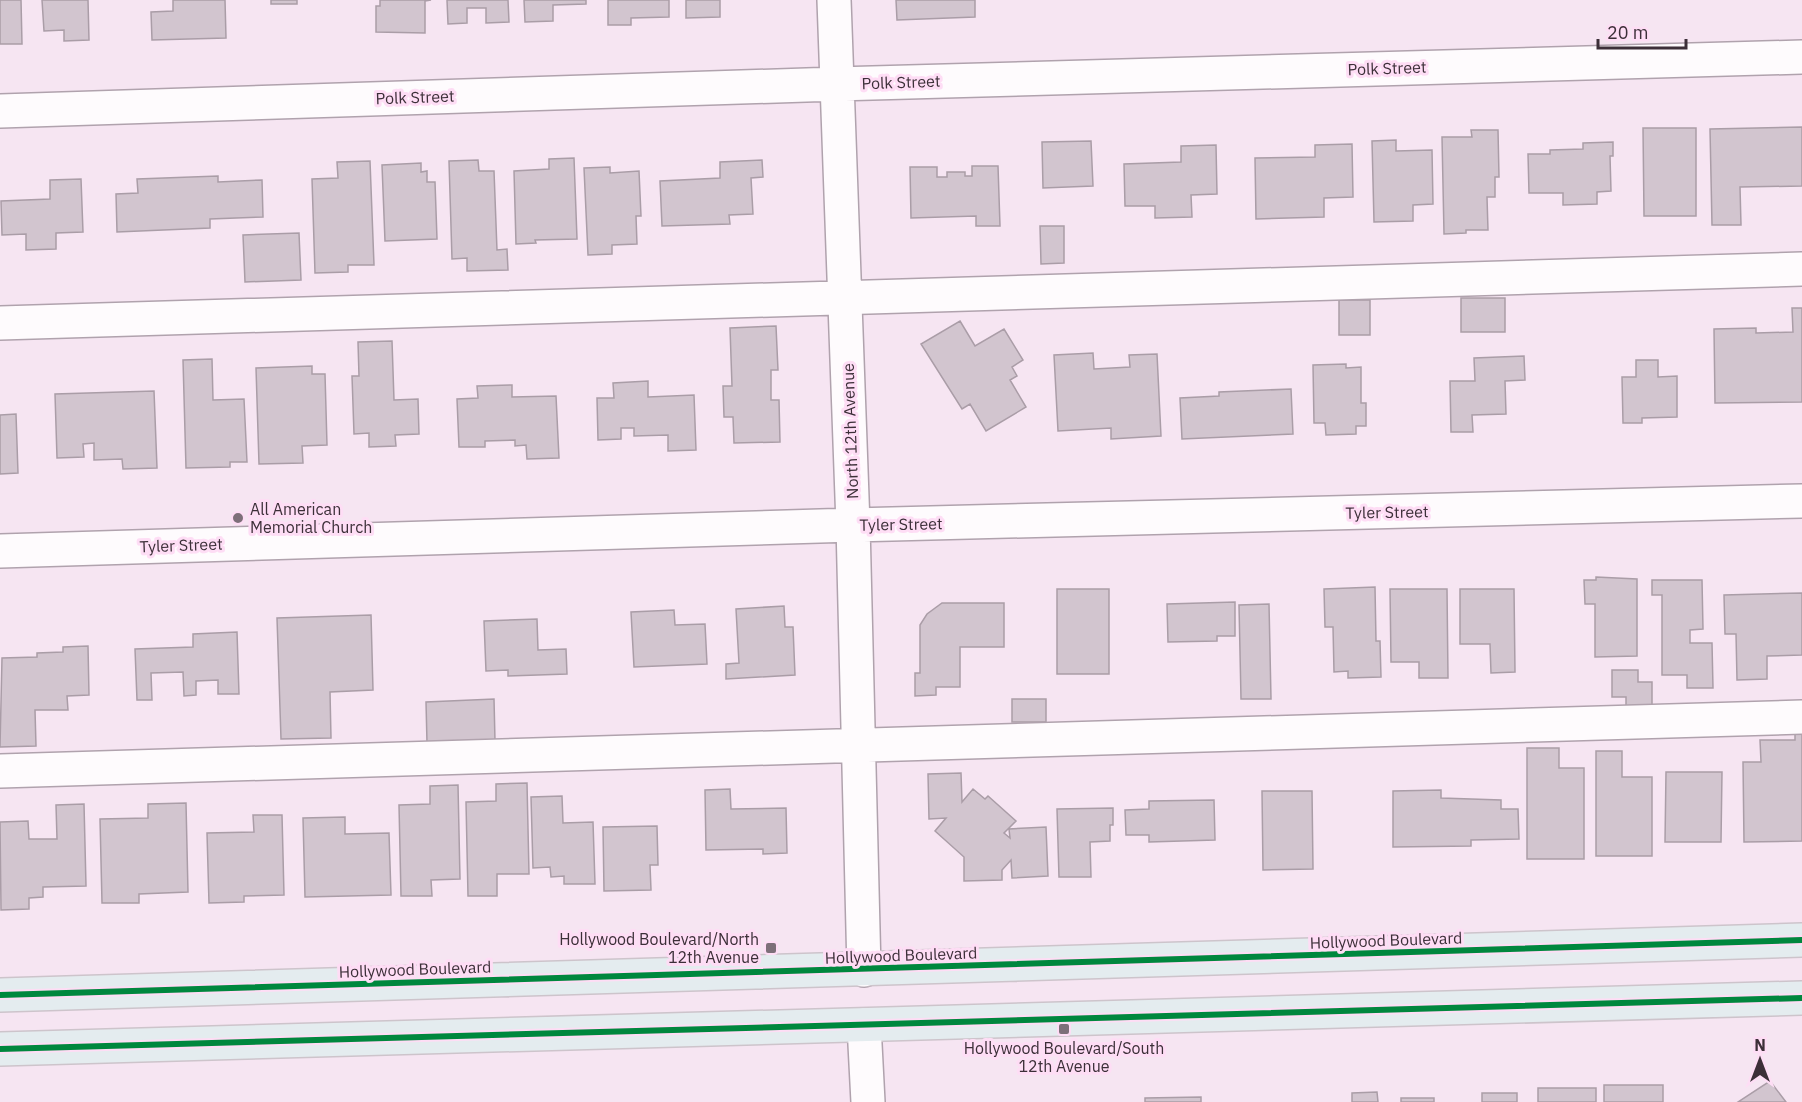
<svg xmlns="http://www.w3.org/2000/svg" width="1802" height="1102" font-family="'IBM Plex Sans',sans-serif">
<rect width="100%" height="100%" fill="#f6e5f2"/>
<!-- building -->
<path fill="#d2c5cf" stroke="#aa9da7" stroke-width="1.5" d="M0 0H21L22 44H0Z
M42 0H88L89 40 64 41V30L44 31Z
M173 0H225L226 38 152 40 151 12 173 11Z
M271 0H297V4H271Z
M380 0H431L425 1V33L376 32V6H380Z
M447 0H508L509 22 486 23V8H467V23L448 24Z
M524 0H586V4L553 5V21L525 22Z
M608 0H669V17L631 18V25H608Z
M686 0H720V17L686 18Z
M896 0H975V17L897 20Z
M1802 127V186L1740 187 1741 225H1712L1710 129Z
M1643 128H1696V216H1644Z
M1471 130H1498L1499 177H1495V197H1487L1488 230H1466V233L1444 234 1442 137H1472Z
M1396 140V151L1432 150 1433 204 1413 205V221L1374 222 1372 141Z
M1091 141 1093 186 1043 188 1042 142Z
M1613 142V156H1610L1611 191 1597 192V204L1563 205V193H1529L1528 154H1550V150L1583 149V143Z
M1352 144 1353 197 1324 198V217L1256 219 1255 158 1315 157V145Z
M1216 145 1217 194 1191 195 1192 217 1155 218V206H1125L1124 164 1181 162V146Z
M574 158 577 239 535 240 536 243 516 244 514 171 549 169V159Z
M478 160 479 171H494L497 250 507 249 508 270 467 271V258L452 259 449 161Z
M762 160 763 177 751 178 753 214 729 215 730 224 662 226 660 181 720 178V162Z
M370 161 374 265H348V272L315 273 312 179 338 178 337 162Z
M421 163V172L427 171V182H435L437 239 385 241 382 165Z
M972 166H998L1000 226H976V216L911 218 910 167H937V177H947V172H965V176H972Z
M610 167V173L639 171 641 216H636L637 244 612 245V254L588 255 584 168Z
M218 176V182L262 180 263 217 210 219V228L117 232 116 194 138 193 137 179Z
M81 179 83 232 56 233V249L26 250V234L2 235 1 201 50 199V180Z
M1040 226H1064V263L1041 264Z
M299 233 301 280 245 282 243 235Z
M1461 298H1505V332H1461Z
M1339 300H1370V335H1339Z
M1792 308H1802V402L1715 403 1714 329 1756 328V333L1793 332Z
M960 321 975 346 1004 329 1023 360 1012 367 1017 376 1010 380 1026 407 986 431 970 404 962 409 921 344Z
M776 326 778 370H771V400H779L780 442 734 443 733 417H724L723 386H732L730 328Z
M392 341 394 400 418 399 419 434 395 435 396 446 369 447V433L354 434 352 376H359L358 342Z
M1093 353 1094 369 1130 367 1129 355 1157 354 1161 436 1111 439V428L1058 431 1054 355Z
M1524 356 1525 380 1505 381 1506 414 1472 415 1473 432H1451L1450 381H1475L1474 358Z
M212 359 213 400 244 399 247 462H230V467L186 468 183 360Z
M1636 360H1658V377L1677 376V417L1642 418V423H1623L1622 377H1636Z
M1346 364V368L1361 367V403H1366V426H1356V434L1326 435 1325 423H1314L1313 365Z
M312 366V374H325L327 445 302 446 303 463 259 464 256 368Z
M648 381V397L694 395 696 450 668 451V435L634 436V428H621V439L598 440 597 398H614L613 383Z
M512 385V397L556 396 559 458 527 459 526 445 515 446V440L485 441V447H459L457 399 478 398 477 386Z
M1291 389 1293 434 1182 439 1180 398 1219 396V392Z
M154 391 157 468 123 469 122 459 94 460V443L83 444 84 457 57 458 55 394Z
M16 414 18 473 0 474V415Z
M1596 577 1637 579V656L1595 657V604H1585L1584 580H1596Z
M1652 580H1702L1703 629 1690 630V643H1712L1713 688H1687V675H1662V595H1652Z
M1375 587 1376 641H1380L1381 677 1348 678V671L1334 672 1333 627H1325L1324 589Z
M1057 589H1109V674H1057Z
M1390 589H1447L1448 678H1419V662H1391Z
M1460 589H1514L1515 672 1491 673 1490 644H1460Z
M1802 593V655L1767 656V679L1737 680 1736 634H1725L1724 595Z
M1235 602V636H1217V641L1168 642 1167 604Z
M942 603H1004V647H960V687H936V695L915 696V673H920V625L927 614Z
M1269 604 1271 699H1241L1239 605Z
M784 606 785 627H793L795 675 726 679V664L739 663 736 609Z
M674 610 675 625 705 624 707 664 634 667 631 612Z
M371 615 373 690 330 692 331 738 281 739 277 618Z
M537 619 538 650 566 649 567 674 508 676V670L486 671 484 621Z
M237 632 239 694H218V680L196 681V695L184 696 183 672 151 673 152 700H137L135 649 193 647V634Z
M88 646 89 695 67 696 68 710H35L36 746 0 747 2 658 37 657V653L63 652V647Z
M1612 670H1638V682H1652V711H1626V697H1612Z
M494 699 495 741 427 743 426 702Z
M1012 699H1046V722H1012Z
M1795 733H1802V841L1744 842 1743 762H1761L1760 740H1795Z
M1527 748H1559V768H1584V859H1527Z
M1596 751H1622V777H1652V856H1596Z
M1666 772H1722L1721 842H1665Z
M961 773 962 802 973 789 985 799 988 796 1016 821 1004 833 1010 838 1009 829 1046 827 1048 876 1012 878 1011 860 1002 870V880L964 881V857L935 831 946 818 929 819 928 774Z
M527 783 529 874H497V896H468L466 802 496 801V784Z
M458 785 460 879 431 880 432 896H401L399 805 430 804V786Z
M730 789 731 809 786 808 787 853 763 854V849L706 850 705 790Z
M1441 790V798L1501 800V809H1518L1519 839 1471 840V846L1393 847V791Z
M1262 791H1312L1313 869 1263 870Z
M562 796 563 823 593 822 595 884H564V876L551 877 550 867 533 868 531 797Z
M1214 800 1215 840 1149 842V835H1126L1125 810 1149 809V801Z
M186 803 188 892 139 894V903H102L100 819 148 818V804Z
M84 804 86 886 43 887V897L29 898V909L1 910 0 822 28 821 29 839H57L56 805Z
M1113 808V825H1110V841L1090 842 1091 877H1059L1057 809Z
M253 815H282L284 895 244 896V902L209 903 207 833 254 832Z
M345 817V834L389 833 391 895 305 897 303 818Z
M657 826 658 865H650L651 890 604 891 603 827Z
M1770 1081 1786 1102H1738Z
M1604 1085H1663V1102H1604Z
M1538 1088H1596V1102H1538Z
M1377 1092 1378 1102H1352V1093Z
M1482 1093H1517V1102H1482Z
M1201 1097V1102H1145V1098Z
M1401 1098H1434V1102H1401Z"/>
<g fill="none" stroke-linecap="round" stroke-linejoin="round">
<!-- minor casing -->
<g stroke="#b0a2ad" stroke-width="36">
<path id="minor" d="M834 0 853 525 864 970
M0 111 836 84 1802 57
M0 323 1802 269
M0 551 853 525 1802 501
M0 771 1802 717
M864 1025 868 1102"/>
</g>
<!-- major casing -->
<g stroke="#cdc4cb" stroke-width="36">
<path id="major" d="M0 995 1802 940
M0 1049 1802 998"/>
</g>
<!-- minor -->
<use href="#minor" stroke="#fefbfd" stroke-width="33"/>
<!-- major -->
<use href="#major" stroke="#e4ecef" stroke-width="33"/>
<!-- cycleway casing -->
<g stroke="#feddf5" stroke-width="10">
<path id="cycleway" d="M0 995 1802 940
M0 1049 1802 998"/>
</g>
<!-- cycleway -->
<use href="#cycleway" stroke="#00873e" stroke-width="6"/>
</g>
<!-- markers -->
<g fill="#7d6f79" stroke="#feddf5" stroke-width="2">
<circle cx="238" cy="518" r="6"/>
<rect x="765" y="942" width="12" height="12" rx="3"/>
<rect x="1058" y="1023" width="12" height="12" rx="3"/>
</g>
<g text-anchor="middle" stroke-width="6" stroke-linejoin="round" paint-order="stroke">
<!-- street labels -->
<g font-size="16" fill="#3c2f38" stroke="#feddf5">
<text transform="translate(1387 68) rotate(-2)" y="6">Polk Street</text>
<text transform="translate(901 82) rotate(-2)" y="6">Polk Street</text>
<text transform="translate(415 97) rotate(-2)" y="6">Polk Street</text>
<text transform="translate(850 431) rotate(-92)" y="6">North 12th Avenue</text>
<text transform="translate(1387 512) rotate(-1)" y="6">Tyler Street</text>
<text transform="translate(901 524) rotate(-1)" y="6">Tyler Street</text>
<text transform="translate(181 545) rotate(-2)" y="6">Tyler Street</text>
<text transform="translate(1386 940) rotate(-2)" y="6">Hollywood Boulevard</text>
<text transform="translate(901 955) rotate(-2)" y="6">Hollywood Boulevard</text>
<text transform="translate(415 969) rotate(-2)" y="6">Hollywood Boulevard</text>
</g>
<!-- poi labels -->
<g font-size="16" fill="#3c2f38" stroke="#feddf5" text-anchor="start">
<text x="250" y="515">All American<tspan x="250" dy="18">Memorial Church</tspan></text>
<text x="759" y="945" text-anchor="end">Hollywood Boulevard/North<tspan x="759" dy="18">12th Avenue</tspan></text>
<text x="1064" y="1054" text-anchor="middle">Hollywood Boulevard/South<tspan x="1064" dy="18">12th Avenue</tspan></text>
</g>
</g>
<!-- north arrow -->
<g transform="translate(1760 1060)" stroke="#feddf5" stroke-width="4.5" paint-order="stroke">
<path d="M0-4.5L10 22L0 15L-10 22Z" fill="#3c2f38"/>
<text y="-9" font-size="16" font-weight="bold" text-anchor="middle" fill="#3c2f38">N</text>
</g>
<!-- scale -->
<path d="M1598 39v9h88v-9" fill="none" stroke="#3c2f38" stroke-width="3"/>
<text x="1607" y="39" font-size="18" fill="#3c2f38" stroke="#feddf5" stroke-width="4.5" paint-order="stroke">20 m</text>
</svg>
